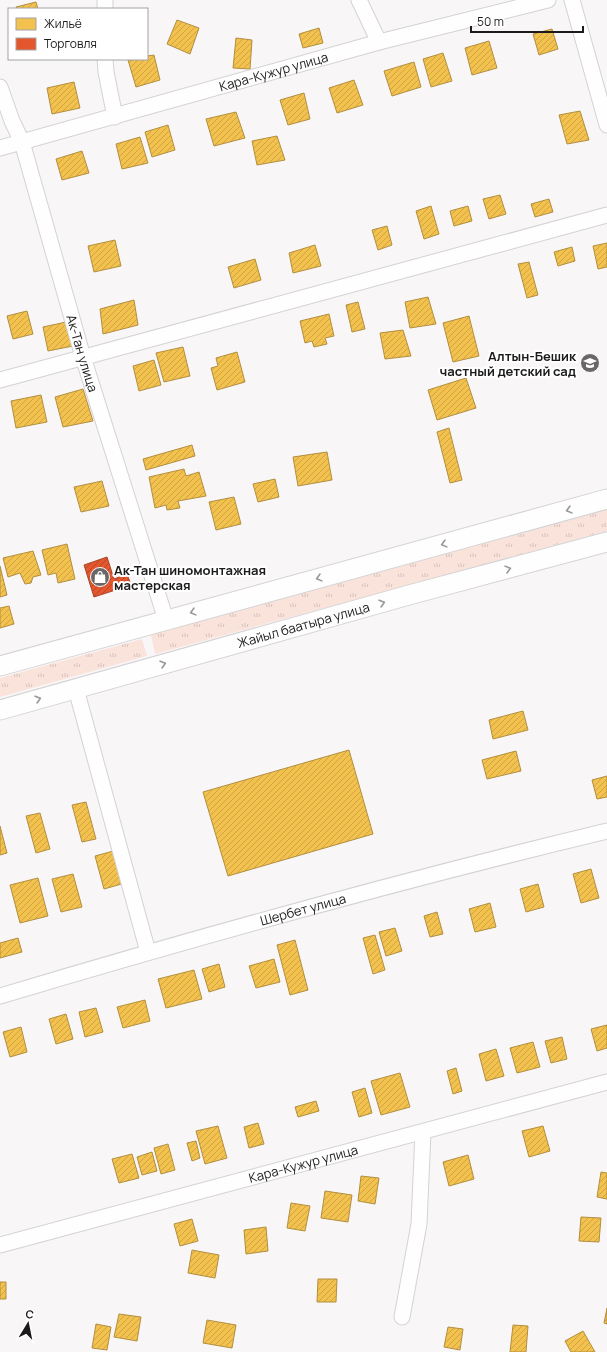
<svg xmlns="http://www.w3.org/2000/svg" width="607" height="1352" font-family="Manrope,sans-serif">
<defs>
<pattern id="grass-tufts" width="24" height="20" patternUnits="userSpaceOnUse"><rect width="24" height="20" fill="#fae3db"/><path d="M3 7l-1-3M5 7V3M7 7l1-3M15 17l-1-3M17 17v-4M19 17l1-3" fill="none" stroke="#d6c2bb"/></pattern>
<pattern id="homes-hatch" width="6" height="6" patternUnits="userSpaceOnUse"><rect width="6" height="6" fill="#f2c14e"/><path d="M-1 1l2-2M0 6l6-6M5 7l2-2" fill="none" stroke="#cfa544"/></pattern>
<pattern id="shops-hatch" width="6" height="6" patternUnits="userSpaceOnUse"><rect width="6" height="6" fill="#e4572e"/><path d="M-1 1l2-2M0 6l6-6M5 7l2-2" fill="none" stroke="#b84726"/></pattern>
</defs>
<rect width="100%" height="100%" fill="#f9f6f8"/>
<!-- grass -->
<path fill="url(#grass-tufts)" d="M607 510V531L155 654 151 635Z
M142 639 147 656 0 697V678Z"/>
<!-- homes -->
<path fill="url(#homes-hatch)" stroke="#b28f3f" d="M36 2 38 9H17L16 7Z
M177 20 199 28 190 54 167 44Z
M319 28 323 43 303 48 299 34Z
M552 29 558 49 539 55 533 34Z
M236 38 252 40 250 69 233 68Z
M489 41 497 68 472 75 465 48Z
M443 53 452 81 431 87 423 59Z
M154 55 160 80 136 87 128 60 147 59V56Z
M414 62 421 87 392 96 384 71Z
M354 80 363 105 337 113 329 88Z
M74 82 80 108 52 114 47 88Z
M304 93 310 119 288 125 280 100Z
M580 111 589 140 567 144 559 115Z
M236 112 245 138 214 146 206 119Z
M168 125 175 150 152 157 145 132Z
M277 136 285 160 257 165 252 141Z
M140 137 148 163 122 169 116 144Z
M82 151 89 173 62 180 56 159Z
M500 195 506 214 489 219 483 199Z
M549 199 553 212 535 217 531 204Z
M431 206 439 234 424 239 416 211Z
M468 206 472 221 454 226 450 211Z
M387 226 392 245 378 250 372 230Z
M115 240 121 266 94 272 88 246Z
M607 243V267L598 269 593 246Z
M315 245 321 266 293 273 289 253Z
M572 247 575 261 558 266 554 252Z
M255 259 261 280 234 288 228 267Z
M529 262 538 295 527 298 518 264Z
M428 297 436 324 410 328 405 302Z
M134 300 138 325 103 334 100 309Z
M358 302 365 329 352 332 346 305Z
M27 311 33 334 13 339 7 316Z
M329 314 334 336 325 338 327 344 314 347 312 341 305 343 300 321Z
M469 316 479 356 453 362 443 323Z
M66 322 73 346 48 351 43 327Z
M403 330 411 356 385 359 380 333Z
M183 347 190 376 164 382 156 353Z
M237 352 245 382 217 390 211 368 218 366 216 358Z
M154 360 161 385 139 391 133 366Z
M466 378 476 408 437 420 428 390Z
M83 389 93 421 63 427 55 397Z
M41 395 47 422 16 428 11 401Z
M449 428 462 480 450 483 437 432Z
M192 445 195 456 146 470 143 459Z
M327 452 332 480 298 486 293 457Z
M184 469 186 476 199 472 206 496 178 501 180 508 167 510 166 505 155 508 149 477Z
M275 479 279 497 258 502 253 484Z
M102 481 109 506 81 512 74 487Z
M234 497 241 524 216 530 209 502Z
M67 544 75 579 58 583 56 573 48 575 42 550Z
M33 551 41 575 33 577 31 583 25 584 20 573 8 577 3 558Z
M0 566 7 595 0 597Z
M9 606 14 624 0 628V608Z
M523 711 528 730 493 739 489 720Z
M349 750 373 834 228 876 203 792Z
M516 751 521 771 487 779 482 760Z
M607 776V797L597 799 592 780Z
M86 802 96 839 82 842 72 805Z
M40 813 50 849 36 853 26 816Z
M0 826 7 853 0 855Z
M117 850 125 883 104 889 95 856Z
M591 869 599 898 581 903 573 874Z
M73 874 82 907 61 912 52 879Z
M38 878 48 916 20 923 10 885Z
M538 884 544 907 526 912 520 889Z
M490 903 496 927 475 932 469 909Z
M437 912 443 934 430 937 424 916Z
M395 928 402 951 386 956 379 932Z
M375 935 385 970 373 974 363 938Z
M18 938 22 952 0 958V943Z
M295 940 308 990 290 995 277 945Z
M274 959 280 982 256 988 249 966Z
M219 964 225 987 209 992 202 969Z
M194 970 202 999 166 1008 158 979Z
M145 1000 150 1021 123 1028 117 1007Z
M96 1008 103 1032 85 1037 79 1012Z
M66 1014 73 1039 56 1044 49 1019Z
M607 1025V1048L597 1051 591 1029Z
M21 1027 27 1052 10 1057 3 1032Z
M562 1037 567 1059 551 1063 545 1041Z
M533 1042 540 1067 517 1073 510 1048Z
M496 1049 504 1076 486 1081 479 1054Z
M456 1068 462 1091 453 1094 447 1071Z
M400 1073 410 1107 381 1115 371 1081Z
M365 1088 372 1113 359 1117 352 1092Z
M316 1101 319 1111 298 1117 295 1107Z
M258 1123 264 1144 249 1148 244 1127Z
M218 1126 227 1158 205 1164 196 1131Z
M543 1126 550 1151 529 1157 522 1131Z
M196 1141 200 1158 192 1161 187 1143Z
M168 1144 175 1170 161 1174 154 1148Z
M152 1152 157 1171 142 1175 137 1157Z
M132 1154 139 1178 119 1183 112 1159Z
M468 1155 474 1179 449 1186 443 1162Z
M601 1172 607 1173V1199L597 1197Z
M361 1176 379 1178 375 1204 358 1201Z
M325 1191 352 1195 348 1222 321 1218Z
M291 1203 310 1206 305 1231 287 1228Z
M581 1217 601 1218 599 1242 579 1241Z
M192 1219 198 1241 180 1246 174 1224Z
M266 1227 268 1251 246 1254 244 1230Z
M192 1250 219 1255 215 1278 188 1273Z
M318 1279H337L336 1302H317Z
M0 1282H6V1299H0Z
M607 1308V1324L604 1323Z
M119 1314 141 1317 137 1341 114 1337Z
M207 1320 236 1325 232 1348 203 1343Z
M96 1324 111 1327 107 1350 92 1348Z
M513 1325 528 1326 526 1352H510Z
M448 1327 463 1329 460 1350 444 1347Z
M583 1331 595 1352H571L565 1341Z"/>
<!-- shops -->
<path fill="url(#shops-hatch)" stroke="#a84528" d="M107 557 114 579 127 574 131 585 94 597 84 565Z"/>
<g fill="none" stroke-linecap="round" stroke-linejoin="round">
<!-- minor casing -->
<g stroke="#d4d2d3" stroke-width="17">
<g id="minor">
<path d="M359 0 379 42"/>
<path d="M572 0 607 125"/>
<path d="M105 9V0"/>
<path d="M105 59 106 72 115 117"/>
<path id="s1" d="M0 87 12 121 22 142 83 357 166 620"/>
<path id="s2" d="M0 148 379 42 548 0"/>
<path d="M0 380 607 215"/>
<path d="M76 689 148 952"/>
<path id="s3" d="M0 996C201 936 403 880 607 831"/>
<path id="s4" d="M0 1245 607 1082"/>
<path d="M402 1317 419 1224 423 1132"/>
</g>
</g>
<!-- major casing -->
<g stroke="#d4d2d3" stroke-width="21">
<g id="major">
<path d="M0 666 607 499"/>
<path id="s5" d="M0 710 409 595 607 542"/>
</g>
</g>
<!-- minor -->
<use href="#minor" stroke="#fefefe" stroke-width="15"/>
<!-- major -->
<use href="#major" stroke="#fefefe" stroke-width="19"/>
</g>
<!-- one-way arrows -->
<defs><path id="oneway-chevron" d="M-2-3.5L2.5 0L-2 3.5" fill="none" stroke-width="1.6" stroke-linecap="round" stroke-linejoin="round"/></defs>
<g stroke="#989798">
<use href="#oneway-chevron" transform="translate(569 510) rotate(165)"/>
<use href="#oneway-chevron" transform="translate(444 544) rotate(165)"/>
<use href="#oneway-chevron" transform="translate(508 569) rotate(-15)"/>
<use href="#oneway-chevron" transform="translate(319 578) rotate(165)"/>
<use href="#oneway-chevron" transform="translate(382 603) rotate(-16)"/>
<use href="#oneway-chevron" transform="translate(193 612) rotate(165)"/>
<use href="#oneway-chevron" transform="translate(163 664) rotate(-16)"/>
<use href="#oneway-chevron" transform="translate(38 699) rotate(-16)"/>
</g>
<!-- icons -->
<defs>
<g id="school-disc" transform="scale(1)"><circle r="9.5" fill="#696768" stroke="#fff"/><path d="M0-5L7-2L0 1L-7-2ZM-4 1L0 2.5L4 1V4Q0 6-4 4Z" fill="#fff"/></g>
<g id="shop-disc" transform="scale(1)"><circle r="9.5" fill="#696768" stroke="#fff"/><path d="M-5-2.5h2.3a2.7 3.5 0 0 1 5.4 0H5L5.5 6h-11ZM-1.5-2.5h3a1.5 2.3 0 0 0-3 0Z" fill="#fff"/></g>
</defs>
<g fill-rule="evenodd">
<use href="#school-disc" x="590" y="363"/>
<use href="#shop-disc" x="100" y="577"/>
</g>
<g text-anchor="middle" stroke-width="4" stroke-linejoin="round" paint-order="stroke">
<!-- street labels -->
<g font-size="13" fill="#1c1a1b" stroke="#fff">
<text dy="5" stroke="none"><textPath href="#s2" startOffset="284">Кара-Кужур улица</textPath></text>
<text dy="5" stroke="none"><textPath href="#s1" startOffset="279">Ак-Тан улица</textPath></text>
<text dy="5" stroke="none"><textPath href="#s5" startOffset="315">Жайыл баатыра улица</textPath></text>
<text dy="5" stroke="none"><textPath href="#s3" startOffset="315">Шербет улица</textPath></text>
<text dy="5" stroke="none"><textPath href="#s4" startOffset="314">Кара-Кужур улица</textPath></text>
</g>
<!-- poi labels -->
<g font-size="13" font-weight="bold" fill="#1c1a1b" stroke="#fff" text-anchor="end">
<text x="576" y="361">Алтын-Бешик<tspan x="576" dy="15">частный детский сад</tspan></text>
<text x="114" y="575" text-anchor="start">Ак-Тан шиномонтажная<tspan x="114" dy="15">мастерская</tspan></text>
</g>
</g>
<!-- legend -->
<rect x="8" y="8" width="140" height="52" fill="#ffffff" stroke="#a4a3a4"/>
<rect x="16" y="18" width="20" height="12" fill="#f2c14e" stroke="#a4a3a4"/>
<text x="44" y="28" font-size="12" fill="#1c1a1b">Жильё</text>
<rect x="16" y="38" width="20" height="12" fill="#e4572e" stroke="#a4a3a4"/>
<text x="44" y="48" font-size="12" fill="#1c1a1b">Торговля</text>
<!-- north arrow -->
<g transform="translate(28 1324) rotate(10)" stroke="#ffffff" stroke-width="3" paint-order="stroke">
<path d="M0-3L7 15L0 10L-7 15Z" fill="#1c1a1b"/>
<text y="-6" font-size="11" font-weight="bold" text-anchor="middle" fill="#1c1a1b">С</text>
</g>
<!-- scale -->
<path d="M471 26v6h112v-6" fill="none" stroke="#1c1a1b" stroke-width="2"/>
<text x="477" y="26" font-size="12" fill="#1c1a1b" stroke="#ffffff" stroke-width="3" paint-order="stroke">50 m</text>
</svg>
